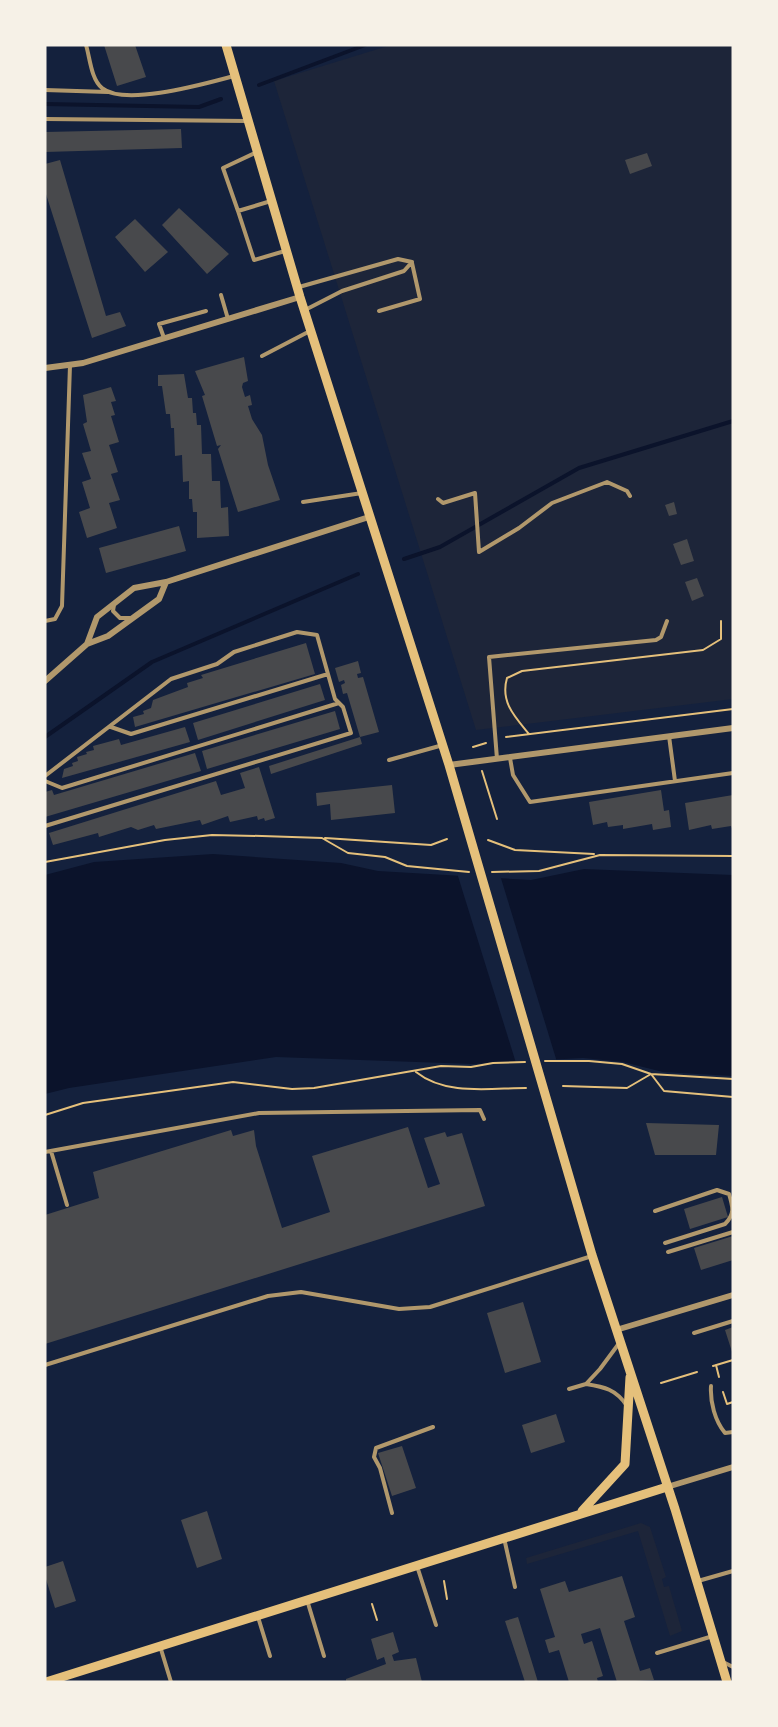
<svg xmlns="http://www.w3.org/2000/svg" width="778" height="1727" font-family="'Libre Baskerville',serif">
<rect width="100%" height="100%" fill="#14213d"/>
<!-- green -->
<path fill="#1d2539" d="M391 45H733V699L476 730 274 81Z
M641 1523 650 1527 666 1577 662 1579 664 1587 669 1586 682 1631 670 1636 638 1531 527 1564 526 1558Z"/>
<!-- water -->
<path fill="#0b132b" d="M213 854 341 863 378 871 531 880 584 869 733 875V1076L663 1072 623 1062 583 1058 473 1064 276 1057 69 1088 45 1094V875L94 862Z"/>
<!-- pier -->
<path fill="#14213d" d="M457 873 500 875 557 1062 516 1063Z"/>
<g fill="none" stroke-linecap="round" stroke-linejoin="round">
<!-- stream -->
<path stroke="#0b132b" stroke-width="4" d="M259 85 365 45
M45 104 199 107 221 99
M404 559 440 547 579 468 733 421
M45 737 152 662 358 574"/>
</g>
<!-- building -->
<path fill="#48494c" d="M104 45H135L146 77 117 86Z
M181 129 182 148 45 152V132Z
M647 153 652 166 630 174 625 160Z
M60 160 106 316 120 312 126 326 92 338 45 191V164Z
M179 208 229 254 207 274 162 225Z
M135 219 168 252 145 272 115 237Z
M244 357 248 381 243 383 242 387 245 397 250 395 252 405 248 406 252 419 262 435 268 465 280 500 238 512 218 449 221 445 217 446 202 396 205 395 195 371Z
M184 374 188 398H192L193 413H196L197 425H201L202 454H211L212 481H220L221 508 228 507 229 536 197 538V512H193L192 499H189V481L183 482 182 455 175 456 174 428H171L170 414H166L162 386H158V375Z
M111 387 116 401 111 402 115 415 111 416 119 442 109 445 118 472 111 474 120 500 109 503 117 528 87 538 79 512 90 508 82 482 91 479 82 453 91 451 83 424 87 422 83 395Z
M674 502 677 514 669 516 665 505Z
M179 526 186 551 106 573 99 548Z
M687 539 694 561 681 565 673 544Z
M697 578 704 596 692 601 685 582Z
M306 643 315 674 135 727 133 717 144 714 143 711 151 708 153 700 188 687 187 683 203 678 201 675Z
M358 661 361 673 357 674 358 678 363 677 379 732 360 737 347 693 343 694 341 685 345 683 344 680 339 682 335 668Z
M320 684 325 700 198 740 193 723Z
M335 711 340 729 207 769 202 751Z
M185 727 190 742 62 778 64 769 73 766 72 763 78 761 77 757 87 754 86 752 94 750 93 746 119 739 121 745Z
M360 737 362 744 271 774 269 766Z
M195 753 201 771 45 817V792L52 790 54 795Z
M259 767 275 818 265 821 264 818 258 820 257 816 230 822 228 816 202 825 200 820 156 829 154 825 138 830 131 827 99 837 98 833 53 845 49 833 216 781 221 795 245 788 240 773Z
M392 785 395 813 331 820 330 804 317 806 316 793Z
M661 790 664 811 669 810 671 827 653 830 652 824 623 829V825L608 827 607 822 593 825 589 802Z
M733 795V831L731 826 712 829 711 825 689 830 685 803Z
M646 1123 719 1125 716 1155H655Z
M408 1127 428 1188 440 1184 424 1138 445 1132 447 1137 462 1133 485 1206 45 1344V1215L99 1198 93 1172 231 1130 233 1136 254 1130 256 1146 282 1228 330 1212 312 1156Z
M722 1197 728 1217 690 1229 684 1209Z
M733 1236V1260L701 1270 694 1248Z
M523 1302 541 1362 505 1373 487 1313Z
M733 1327V1355L725 1330Z
M556 1414 565 1442 531 1453 522 1425Z
M402 1446 416 1488 392 1496 378 1453Z
M207 1511 222 1559 197 1568 181 1520Z
M63 1561 76 1601 55 1608 45 1576V1567Z
M622 1576 635 1617 624 1621 640 1671 650 1668 654 1680 617 1682 600 1628 581 1634 584 1644 592 1641 603 1676 597 1678 598 1682H569L559 1650 549 1653 545 1640 555 1637 540 1589 565 1581 569 1592Z
M518 1617 538 1682H525L505 1621Z
M393 1632 399 1652 392 1655 394 1661 416 1658 422 1682H346V1679L386 1664 384 1657 377 1660 371 1639Z"/>
<g fill="none" stroke-linecap="round" stroke-linejoin="round">
<!-- path -->
<path stroke="#e5c07b" stroke-width="2" d="M529 734C515 717 500 702 507 678L522 671 703 650 721 639V621
M506 737 733 709
M473 747 486 743
M482 771 497 819
M325 838 431 845 447 839
M488 840 515 850 594 854
M45 862 165 840 212 835 262 836 322 838 348 853 385 857 407 866 469 872
M492 872 539 871 600 855 733 856
M545 1061H589L622 1064 651 1074 733 1079
M416 1072C446 1096 490 1088 526 1088
M563 1086 627 1088 651 1074 664 1091 733 1097
M45 1115 83 1103 233 1082 292 1089 314 1088 441 1066 471 1067 493 1063 525 1062
M716 1365 719 1377
M713 1366 733 1360
M661 1383 697 1372
M723 1392 727 1404 733 1402
M444 1581 447 1599
M372 1604 377 1620"/>
<!-- service -->
<path stroke="#b1986c" stroke-width="4" d="M86 45C90 58 91 79 102 88 125 107 207 83 234 76
M45 90 108 92
M45 119 248 121
M257 152 223 168 238 211 271 201
M238 211 254 260 285 251
M299 287 398 259 412 262 404 271 342 291 305 310
M221 295 228 319
M379 311 420 299 412 263
M164 338 159 324 206 311
M262 356 310 331
M438 499 443 503 475 493 479 552 519 528 552 503 607 482 627 491 630 496
M303 502 362 493
M114 605 113 611 120 618H132
M45 621 55 619 62 606 70 365
M111 727 131 734 328 674
M669 736 675 781
M510 758 513 775 530 802 733 773
M497 759 489 657 656 640 661 637 667 621
M389 760 443 745
M45 776 171 679 217 664 234 652 297 632 317 635 335 699 343 707 351 733 45 826
M45 781 62 788 339 703
M51 1151 67 1205
M45 1152 259 1113 480 1110 484 1119
M655 1211 717 1190 729 1194C733 1207 735 1214 725 1224L665 1243
M668 1252 733 1232
M694 1333 733 1321
M620 1342 600 1369 586 1384C604 1387 616 1389 627 1406
M45 1365 268 1296 301 1292 399 1309 430 1307 592 1256
M711 1386C710 1402 715 1421 725 1433L733 1432
M569 1389 586 1384
M392 1513 380 1468 374 1457 376 1448 433 1427
M504 1538 515 1587
M417 1566 436 1625
M698 1581 733 1571
M307 1600 324 1656
M258 1617 270 1656
M160 1646 171 1682
M657 1653 713 1636
M723 1662 733 1667"/>
<!-- minor -->
<path stroke="#b1986c" stroke-width="6" d="M45 368 83 363 300 297
M87 644 97 617 134 588 166 582 369 517
M45 681 87 644 108 636 159 599 166 582
M449 765 733 728
M616 1330 733 1295
M667 1487 733 1467"/>
<!-- secondary -->
<path stroke="#e5c07b" stroke-width="9" d="M226 45 300 297 449 765 592 1255 675 1509 727 1682
M582 1511 625 1464 630 1377
M46 1682 667 1487"/>
</g>
<!-- border -->
<rect width="778" height="1727" fill="none" stroke="#f6f1e7" stroke-width="93"/>
</svg>
